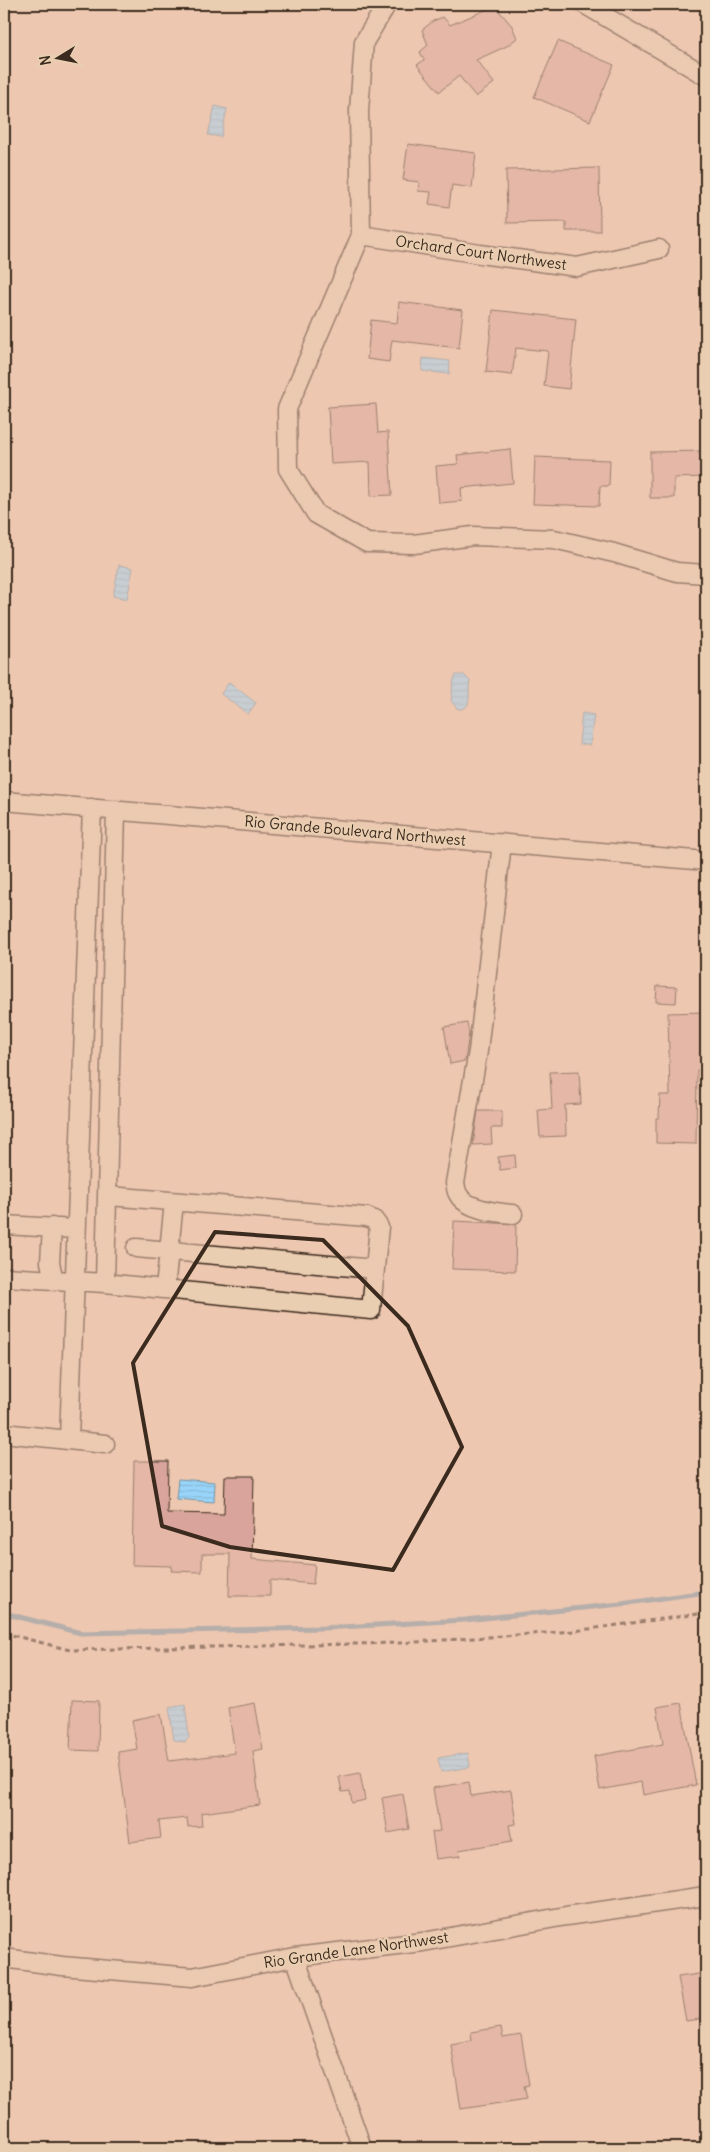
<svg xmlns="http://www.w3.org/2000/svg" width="710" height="2152" font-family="Delius,sans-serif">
<defs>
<pattern id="water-rules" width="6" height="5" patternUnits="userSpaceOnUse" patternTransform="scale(1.25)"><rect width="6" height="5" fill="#99d5fa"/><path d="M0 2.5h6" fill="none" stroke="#85b7d6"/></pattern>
</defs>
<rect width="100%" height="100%" fill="#edc7b0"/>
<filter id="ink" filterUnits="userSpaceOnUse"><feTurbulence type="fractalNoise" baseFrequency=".02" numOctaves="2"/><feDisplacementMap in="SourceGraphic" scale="10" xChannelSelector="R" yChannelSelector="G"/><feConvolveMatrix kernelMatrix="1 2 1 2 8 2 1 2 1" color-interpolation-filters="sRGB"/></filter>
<g filter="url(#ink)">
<!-- water -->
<path fill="url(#water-rules)" stroke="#7391a2" d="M215 106 227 109 221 137 208 135Z
M423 358 450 361 449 374 422 371Z
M119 565 133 568 127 599 113 596Z
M456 675H464L470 681C467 692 474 710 458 709L451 701C453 692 451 683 456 675Z
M229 682 256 703 248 714 221 694Z
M582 713 594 715 590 745 579 744Z
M178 1479 215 1482 214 1502 176 1499Z
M185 1704 189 1737 185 1742 174 1740 169 1707Z
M468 1753 470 1767 441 1772 438 1758Z"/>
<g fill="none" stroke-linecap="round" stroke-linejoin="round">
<!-- stream -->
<path stroke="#7391a2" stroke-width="5" d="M4 1613 81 1633 323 1628 465 1620 621 1604 706 1592"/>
</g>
<!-- building -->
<path fill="#d9a49b" stroke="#3b2a1e" d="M495 6 512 26 517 38 507 46 476 60 494 83 476 97 459 76 439 92 417 65 424 60 420 52 428 45 422 30 433 21 443 17 450 25Z
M558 41 614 65 590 121 534 97Z
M408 144 476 153 472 188 452 185 449 207 429 204 431 192 418 191 419 182 403 180Z
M599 168 600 231H566V222L507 223 506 170Z
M399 302 463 310 459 348 392 340 389 362 367 359 371 320 397 323Z
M493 310 576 319 569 389 544 386 548 351 516 348 512 375 486 372Z
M376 404 378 433 388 432 392 495 371 496 370 462 331 464 328 407Z
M510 449 513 483 461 488 462 501 439 503 436 466 458 464 457 455Z
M706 451V477L674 478V498H650V452Z
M535 457 610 460 609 486H600L599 506 533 504Z
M657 986 677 987 676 1003 656 1002Z
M704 1012V1020H706V1067H702V1070H697L696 1144 656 1143V1118H659L660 1095H670L668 1013Z
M467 1023 469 1033 465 1061 450 1064 444 1027Z
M579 1071 581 1104 565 1105 566 1136 540 1137 538 1110 552 1109 550 1072Z
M478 1111H502V1128H491L492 1144 473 1145Z
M515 1155 516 1168 500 1170 498 1157Z
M454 1221 516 1224 515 1271 452 1269Z
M134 1461H168L167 1513 224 1514 225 1476H254L252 1559 315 1565 313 1584 270 1580V1596H229L230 1554H202V1572L171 1571 172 1566 132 1565Z
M72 1700 99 1701 98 1751 70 1750Z
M255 1703 263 1749 253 1751 260 1805 201 1813 202 1826 188 1827 187 1818 159 1821 161 1838 130 1842 118 1752 137 1749 132 1720 161 1714 169 1761 235 1753 228 1708Z
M681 1703 696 1785 643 1795 641 1782 600 1790 594 1756 663 1744 657 1707Z
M360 1773 365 1800 352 1803 350 1791 342 1792 339 1777Z
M469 1782 471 1796 511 1790 516 1824 509 1825 512 1841 459 1850 460 1856 436 1859 432 1832 440 1831 433 1788Z
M403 1794 409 1829 388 1833 382 1798Z
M706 1973V2018L686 2021 678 1977Z
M501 2027 503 2038 521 2035 529 2085 524 2086 527 2099 461 2109 451 2044 472 2040 471 2032Z"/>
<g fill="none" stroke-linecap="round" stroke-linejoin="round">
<!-- minor casing -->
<g stroke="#3b2a1e" stroke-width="21">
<path id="minor" d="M387 4 364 42 359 111 361 235 287 409 288 469 316 514 367 543 414 544 473 536 554 539 614 553 677 572 706 574
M584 4 706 76
M361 235 480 254 577 267 659 249
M4 801 706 861
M502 843 478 1051 455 1183C456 1186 456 1191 458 1194 465 1209 498 1213 513 1214
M4 1225 76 1229
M52 1227 50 1262 54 1281
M136 1248 375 1269
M4 1277 105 1283 371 1310 379 1227 374 1220 367 1217 109 1196
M105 1283 116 810
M165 1289 174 1202
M4 1433 105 1444
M69 1440 92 808
M295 1957 362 2148
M4 1958 62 1966 192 1977 295 1957 423 1942 566 1916 706 1896"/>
</g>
<!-- path -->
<path stroke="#3b2a1e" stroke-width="3" stroke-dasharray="5 4" stroke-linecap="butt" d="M4 1633 70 1650 401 1643 574 1631 706 1613"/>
<!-- minor -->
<use href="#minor" stroke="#eaceb1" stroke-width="18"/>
</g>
</g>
<!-- marked area -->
<path d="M0 0H710V2152H0ZM215 1232 323 1240 408 1326 462 1447 393 1570 230 1547 162 1526 133 1363Z" fill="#edc7b0" fill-opacity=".55" fill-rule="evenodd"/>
<path fill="none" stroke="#3b2a1e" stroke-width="4" stroke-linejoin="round" d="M215 1232 323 1240 408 1326 462 1447 393 1570 230 1547 162 1526 133 1363Z"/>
<g text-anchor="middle" stroke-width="4.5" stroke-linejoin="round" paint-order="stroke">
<!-- street labels -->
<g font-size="15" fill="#3b2a1e" stroke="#eaceb1">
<text transform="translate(481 253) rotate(8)" y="5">Orchard Court Northwest</text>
<text transform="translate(355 831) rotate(5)" y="5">Rio Grande Boulevard Northwest</text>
<text transform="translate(356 1950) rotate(-8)" y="5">Rio Grande Lane Northwest</text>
</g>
</g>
<!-- margin -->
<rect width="710" height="2152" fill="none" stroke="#eaceb1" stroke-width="20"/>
<rect x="10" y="10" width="690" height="2132" fill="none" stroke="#3b2a1e" stroke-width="2" filter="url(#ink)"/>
<!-- north arrow -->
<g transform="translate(58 58) rotate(260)" stroke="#eaceb1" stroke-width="4" paint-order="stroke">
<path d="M0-4L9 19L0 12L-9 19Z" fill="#3b2a1e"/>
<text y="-8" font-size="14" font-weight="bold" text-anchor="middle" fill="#3b2a1e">N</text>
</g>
</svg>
